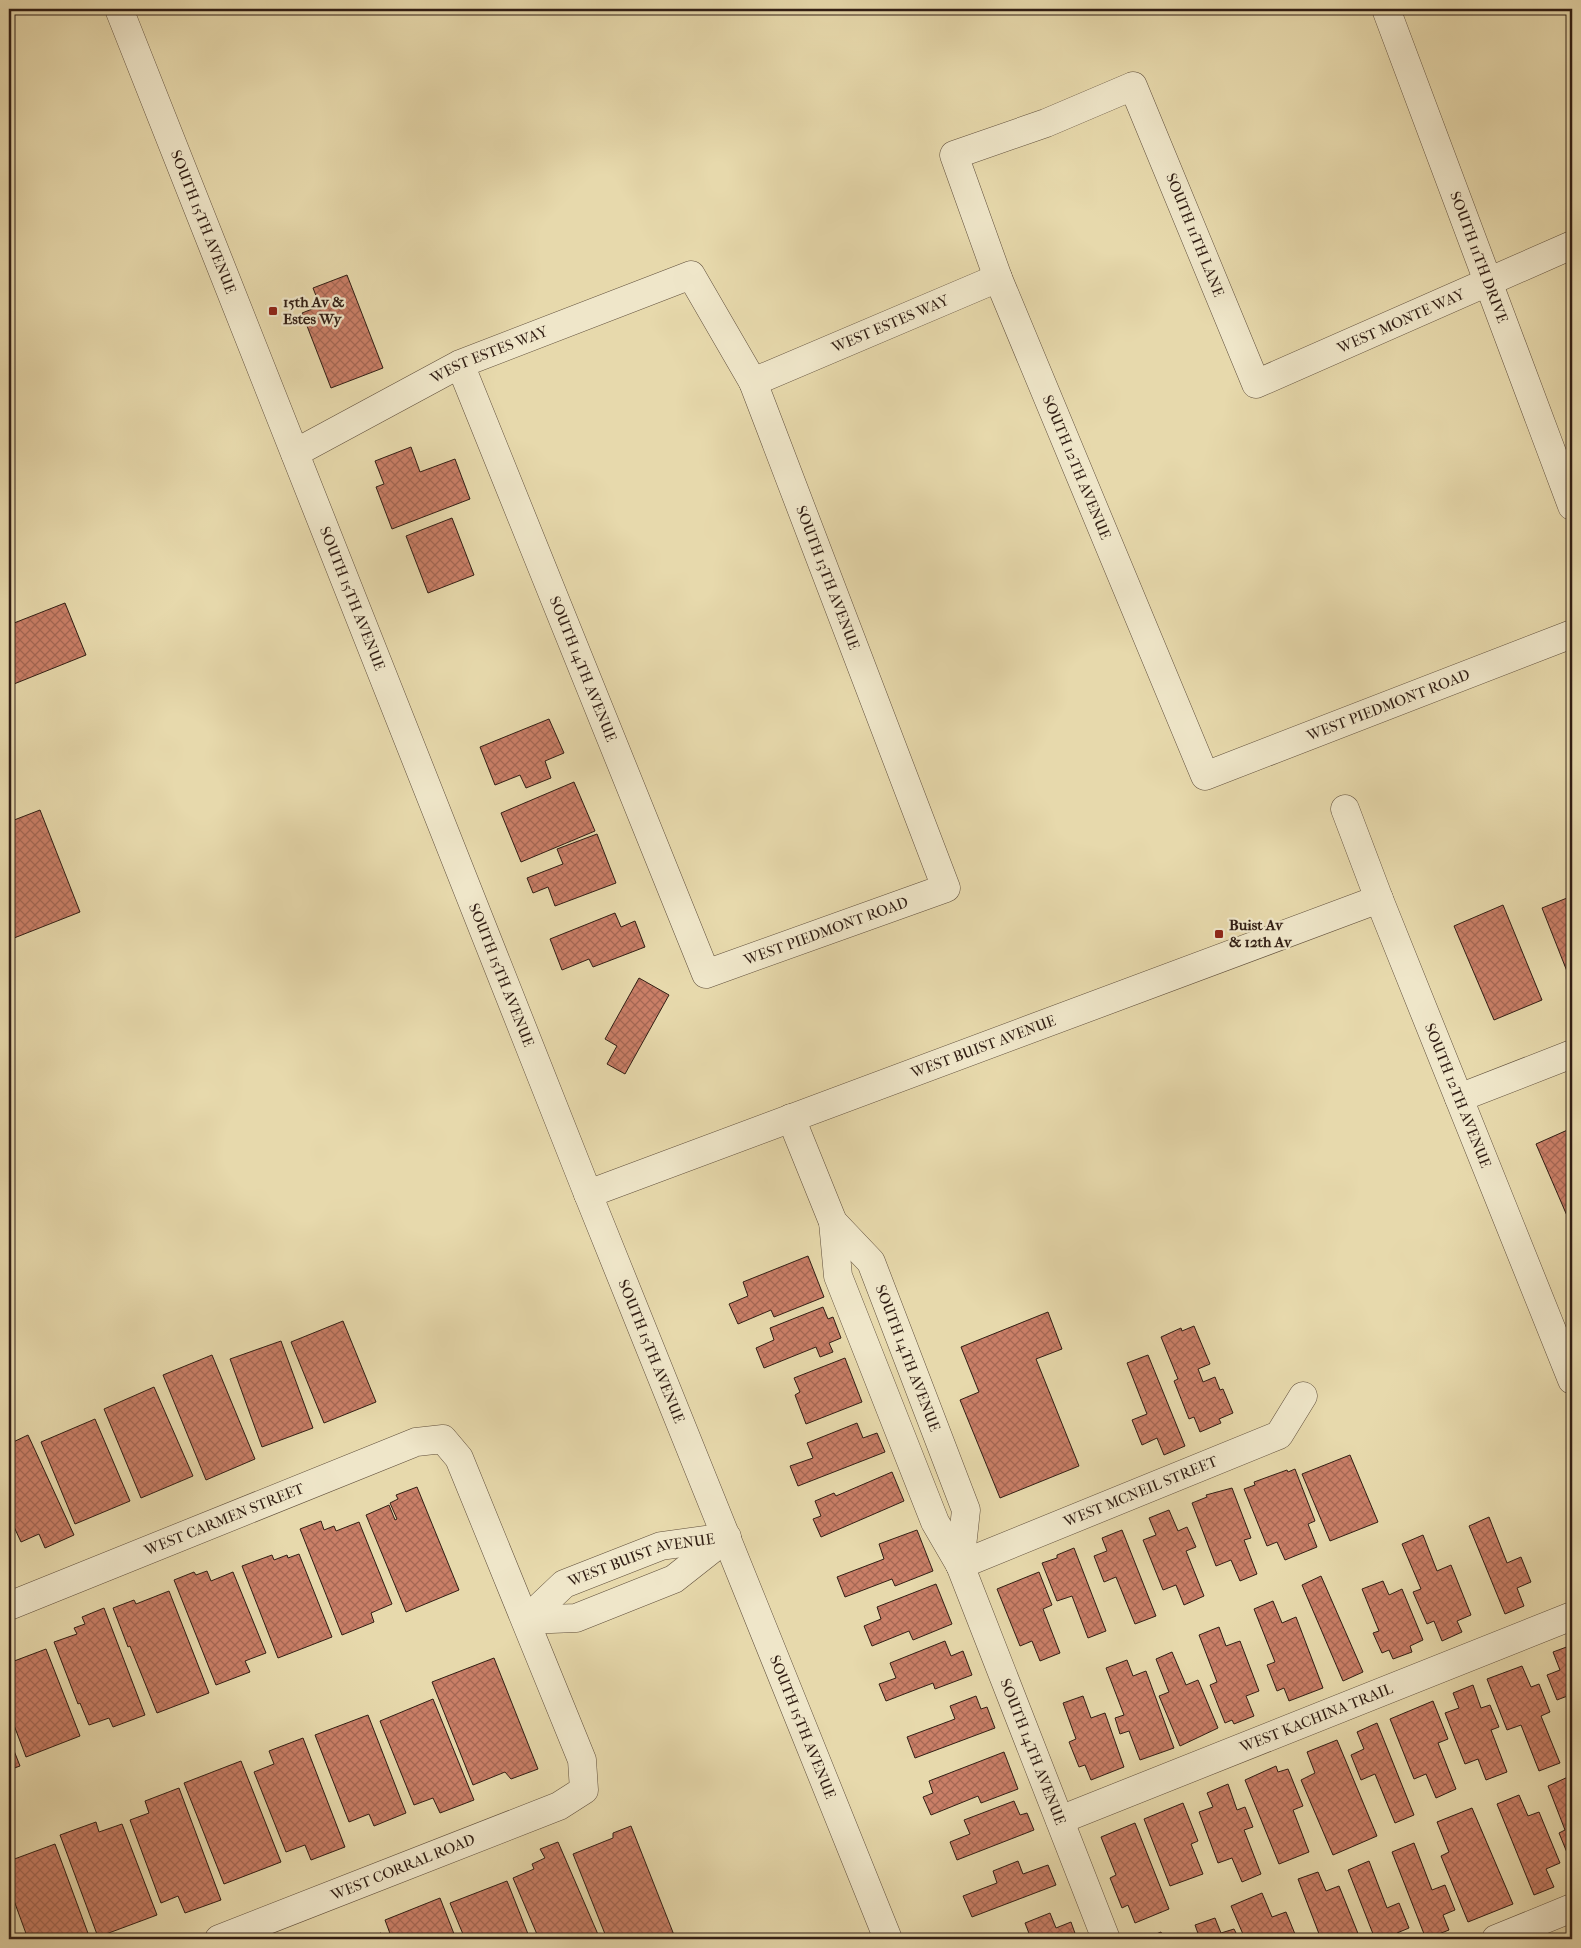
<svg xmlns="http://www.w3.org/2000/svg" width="1581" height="1948" font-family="'IM FELL French Canon',serif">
<defs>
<pattern id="building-cross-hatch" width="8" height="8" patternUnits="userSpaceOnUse" patternTransform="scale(1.25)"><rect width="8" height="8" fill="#ca7f67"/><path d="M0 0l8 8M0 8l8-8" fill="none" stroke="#a56754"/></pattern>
</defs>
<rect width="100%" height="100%" fill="#e7d9ac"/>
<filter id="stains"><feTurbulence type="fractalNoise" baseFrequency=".004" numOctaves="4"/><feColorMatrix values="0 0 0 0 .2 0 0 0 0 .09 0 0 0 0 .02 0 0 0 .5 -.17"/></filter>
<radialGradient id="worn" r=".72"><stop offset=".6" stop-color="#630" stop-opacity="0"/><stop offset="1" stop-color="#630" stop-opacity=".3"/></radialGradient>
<!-- building -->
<path fill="url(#building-cross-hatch)" stroke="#311e14" d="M347 275 383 368 331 388 302 313 320 306 313 288Z
M411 447 420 472 455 459 470 499 392 529 376 487 384 484 375 461Z
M452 518 474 575 428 593 406 536Z
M65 603 86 655 9 686V625Z
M549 719 564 753 545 761 551 778 526 788 520 775 495 785 480 747Z
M574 782 595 831 521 862 501 813Z
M40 810 80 912 9 940V822Z
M597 834 616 883 555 906 548 887 533 893 527 878 563 864 557 849Z
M1572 896V984L1542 908Z
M1503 905 1542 1000 1494 1020 1454 926Z
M615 913 621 927 635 921 645 947 593 967 589 959 562 970 550 939Z
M639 978 669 995 625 1074 607 1064 617 1046 605 1039Z
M1572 1128V1217L1568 1218 1536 1144Z
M808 1256 824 1297 774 1317 771 1310 738 1324 729 1304 748 1296 743 1282Z
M823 1307 828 1319 833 1317 841 1338 829 1343 833 1352 820 1357 816 1347 764 1368 756 1348 774 1340 770 1328Z
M1048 1312 1062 1349 1036 1359 1079 1466 1000 1498 960 1400 979 1392 961 1347Z
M343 1321 376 1402 324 1423 291 1342Z
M1194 1326 1210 1364 1198 1369 1203 1382 1215 1377 1220 1390 1223 1389 1233 1413 1219 1419 1221 1423 1200 1432 1194 1417 1189 1419 1174 1381 1178 1379 1161 1337 1181 1328 1182 1331Z
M281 1341 313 1428 262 1447 230 1359Z
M212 1355 255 1459 206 1480 163 1375Z
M1148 1355 1185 1446 1164 1455 1157 1438 1142 1445 1132 1420 1147 1414 1127 1363Z
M845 1358 862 1402 806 1424 795 1395 800 1392 794 1378Z
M154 1387 193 1476 141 1498 104 1409Z
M95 1419 130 1501 75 1524 41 1442Z
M857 1423 863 1438 877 1433 885 1452 798 1486 790 1466 813 1458 807 1443Z
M28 1435 74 1535 45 1548 39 1534 21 1542 9 1516V1444Z
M1350 1455 1378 1522 1330 1541 1302 1474Z
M1295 1469 1315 1521 1308 1524 1317 1547 1285 1560 1277 1542 1267 1546 1244 1489 1255 1485 1254 1482 1287 1470 1288 1472Z
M892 1472 904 1501 821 1537 813 1519 821 1516 815 1501 834 1493 836 1496Z
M417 1487 459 1590 406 1612 366 1515 389 1505 395 1520 397 1519 390 1503 398 1499 396 1495Z
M1232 1488 1251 1538 1244 1540 1257 1574 1240 1581 1231 1560 1216 1566 1192 1503 1207 1497 1206 1495Z
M1169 1510 1178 1531 1187 1527 1196 1547 1186 1551 1204 1596 1184 1605 1176 1585 1163 1590 1143 1540 1156 1535 1149 1518Z
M1489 1517 1507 1563 1521 1557 1531 1582 1517 1588 1524 1606 1505 1614 1469 1526Z
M321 1521 324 1530 334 1526 336 1531 359 1522 392 1604 371 1613 374 1622 342 1635 300 1529Z
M917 1530 933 1571 895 1586 892 1579 845 1597 837 1577 884 1559 879 1544Z
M1122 1530 1156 1616 1135 1624 1116 1577 1104 1582 1094 1556 1107 1551 1102 1538Z
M1423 1535 1437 1571 1451 1565 1471 1615 1457 1621 1462 1632 1442 1641 1434 1621 1427 1624 1413 1592 1421 1589 1402 1544Z
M1074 1548 1106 1631 1088 1638 1072 1596 1057 1601 1042 1563 1057 1558V1555Z
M299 1554 332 1637 278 1658 242 1566 272 1555 274 1560 287 1555 288 1558Z
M207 1571 211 1581 233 1572 266 1653 245 1661 250 1672 216 1685 174 1580 194 1572 196 1575Z
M1039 1572 1052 1605 1043 1609 1060 1653 1040 1661 1032 1641 1020 1646 997 1589Z
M1321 1576 1363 1672 1343 1681 1302 1585Z
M1383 1581 1389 1595 1402 1589 1423 1640 1410 1646 1412 1652 1393 1659 1389 1650 1382 1653 1373 1633 1379 1631 1362 1589Z
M936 1584 952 1624 913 1640 909 1631 872 1646 864 1626 881 1619 877 1607Z
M169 1591 209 1693 157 1713 130 1646 128 1647 113 1608 134 1600 136 1604Z
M1273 1601 1282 1623 1296 1617 1323 1688 1289 1701 1284 1688 1277 1691 1267 1665 1275 1662 1254 1609Z
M104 1608 145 1715 113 1727 109 1718 89 1725 80 1703 78 1704 54 1642 77 1634 74 1628 85 1624 82 1617Z
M1219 1627 1226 1646 1240 1641 1259 1691 1246 1696 1254 1716 1234 1724 1232 1720 1225 1723 1210 1685 1217 1682 1199 1635Z
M945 1641 951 1656 963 1651 972 1675 935 1689 933 1683 886 1701 879 1684 896 1678 890 1663Z
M1572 1645V1699L1570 1695 1557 1700 1547 1675 1560 1670 1553 1652Z
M46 1649 80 1736 26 1757 9 1712V1663Z
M1172 1652 1186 1685 1198 1680 1218 1728 1180 1746 1159 1696 1169 1692 1156 1659Z
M494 1658 538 1769 511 1779 505 1772 473 1785 432 1682Z
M1127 1660 1133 1676 1146 1671 1174 1748 1140 1760 1129 1731 1120 1734 1115 1718 1124 1715 1106 1668Z
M1522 1666 1531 1687 1539 1684 1550 1712 1541 1716 1560 1763 1539 1771 1521 1725 1507 1730 1487 1679Z
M1473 1685 1481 1708 1490 1705 1499 1727 1491 1730 1507 1772 1486 1780 1478 1759 1465 1764 1445 1713 1459 1708 1453 1693Z
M976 1696 981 1709 987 1707 995 1728 915 1758 907 1737 955 1719 950 1706Z
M1083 1696 1091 1718 1105 1713 1124 1767 1091 1780 1085 1765 1079 1767 1069 1742 1076 1739 1063 1703Z
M433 1699 474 1800 440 1813 433 1798 414 1805 380 1721Z
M1433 1701 1448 1739 1438 1743 1456 1789 1436 1798 1426 1774 1414 1779 1390 1719Z
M368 1715 406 1813 374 1826 369 1814 349 1822 315 1735Z
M1377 1723 1414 1815 1395 1823 1375 1774 1361 1780 1351 1755 1364 1749 1357 1732Z
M9 1738 20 1766 9 1770Z
M303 1738 345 1847 311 1860 305 1845 286 1852 254 1772 274 1764 269 1751Z
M1337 1740 1377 1836 1333 1855 1301 1780 1315 1773 1307 1752Z
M1004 1752 1018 1789 981 1803 978 1796 931 1815 923 1797 933 1793 929 1781Z
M241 1761 281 1862 224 1884 184 1783Z
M1276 1766 1278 1772 1288 1769 1303 1806 1293 1810 1309 1852 1279 1864 1245 1780Z
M1568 1777 1572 1787V1853L1568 1855 1559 1833 1565 1830 1548 1786Z
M1228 1784 1237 1810 1245 1807 1253 1827 1244 1830 1261 1874 1242 1882 1232 1858 1218 1863 1199 1812 1213 1807 1207 1793Z
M179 1788 221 1900 185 1913 178 1896 161 1903 130 1820 149 1813 145 1801Z
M1519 1795 1528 1816 1539 1812 1560 1863 1546 1869 1554 1887 1534 1895 1497 1804Z
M1014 1801 1020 1815 1027 1813 1034 1830 957 1860 950 1842 970 1834 964 1820Z
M1183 1803 1198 1841 1191 1844 1203 1874 1170 1886 1144 1819Z
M1472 1808 1513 1904 1468 1922 1441 1856 1449 1852 1437 1822Z
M96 1822 99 1832 122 1824 157 1915 98 1937 60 1835Z
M1135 1823 1169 1909 1135 1923 1128 1905 1122 1908 1110 1878 1116 1875 1101 1837Z
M631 1826 674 1935 663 1939H607L573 1854 613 1838V1833Z
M558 1842 600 1939H539L513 1878 534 1869 532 1864 545 1858 540 1849Z
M1414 1843 1432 1890 1445 1885 1455 1910 1443 1915 1449 1930 1426 1939 1392 1852Z
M55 1844 89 1936 80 1939H28L9 1887V1861Z
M1018 1861 1023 1874 1048 1865 1056 1885 972 1917 963 1896 997 1883 993 1871Z
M1369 1861 1387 1908 1399 1903 1409 1928 1397 1933 1400 1939H1375L1348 1870Z
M1318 1872 1326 1891 1339 1886 1359 1936 1350 1939H1321L1298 1879Z
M507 1881 530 1939H465L450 1903Z
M1262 1893 1272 1917 1286 1912 1297 1939H1245L1231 1906Z
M440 1898 456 1939H392L385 1920Z
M1050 1913 1056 1928 1071 1922 1077 1939H1022L1030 1936 1025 1923Z
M1215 1918 1221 1933 1234 1929 1239 1939H1200L1195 1925Z
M9 1924 15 1939H9Z
M1161 1932 1164 1939H1144Z
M381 1933 383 1939H363Z
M341 1934 343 1939H327Z
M357 1935 358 1939H346Z"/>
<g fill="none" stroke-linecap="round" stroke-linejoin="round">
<!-- minor casing -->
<g stroke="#5e4d3a" stroke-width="29">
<g id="minor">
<path id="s1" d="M119 9 588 1194 888 1939"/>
<path id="s2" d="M1386 9 1572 506"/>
<path id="s3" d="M1572 245 1256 384 1133 86 1046 123 954 155 998 278 1205 776 1572 634"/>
<path id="s4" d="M753 382 998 278"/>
<path id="s5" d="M295 453 460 364 691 275 753 382 946 888 706 974 460 364"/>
<path id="s6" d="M1345 809 1379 899 1572 1380"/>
<path d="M1459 1098 1572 1054"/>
<path id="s7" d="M791 1118 833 1222 838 1276 935 1522 960 1565 1106 1939"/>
<path id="s8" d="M588 1194 1379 899"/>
<path id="s9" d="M833 1222 871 1262 966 1510 960 1565"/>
<path id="s10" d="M960 1565 1279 1435 1303 1396"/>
<path id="s11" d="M9 1606 416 1442 443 1439 459 1458 582 1760 584 1790 559 1806 219 1939"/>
<path id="s12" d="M526 1620 564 1584 661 1546 727 1537"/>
<path d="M526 1620 576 1618 674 1579 726 1538"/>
<path id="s13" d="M1060 1820 1572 1616"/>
<path d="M1496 1939 1572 1908"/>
</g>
</g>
<!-- minor -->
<use href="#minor" stroke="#efe6c9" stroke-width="28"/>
</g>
<!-- markers -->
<g fill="#8f2418" stroke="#efe6c9" stroke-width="2">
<rect x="268" y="306" width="10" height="10" rx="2.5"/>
<rect x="1214" y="929" width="10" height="10" rx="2.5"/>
</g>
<g text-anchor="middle" stroke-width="4.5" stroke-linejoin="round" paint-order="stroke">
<!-- street labels -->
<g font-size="15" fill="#311e14" stroke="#efe6c9">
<text dy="5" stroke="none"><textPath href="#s1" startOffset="229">SOUTH 15TH AVENUE</textPath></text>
<text transform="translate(1195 235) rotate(68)" y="5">SOUTH 11TH LANE</text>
<text dy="5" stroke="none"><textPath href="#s2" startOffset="265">SOUTH 11TH DRIVE</textPath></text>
<text transform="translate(1401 321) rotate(-24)" y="5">WEST MONTE WAY</text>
<text dy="5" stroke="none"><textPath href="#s4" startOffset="149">WEST ESTES WAY</textPath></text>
<text dy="5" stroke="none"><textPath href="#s5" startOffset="218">WEST ESTES WAY</textPath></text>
<text dy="5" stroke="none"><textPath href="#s3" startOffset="1195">SOUTH 12TH AVENUE</textPath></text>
<text dy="5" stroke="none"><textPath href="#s5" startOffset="768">SOUTH 13TH AVENUE</textPath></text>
<text dy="5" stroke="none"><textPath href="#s1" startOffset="634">SOUTH 15TH AVENUE</textPath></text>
<text transform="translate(583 669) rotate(68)" y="5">SOUTH 14TH AVENUE</text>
<text dy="5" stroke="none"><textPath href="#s3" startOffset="1726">WEST PIEDMONT ROAD</textPath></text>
<text transform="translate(826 931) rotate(-20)" y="5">WEST PIEDMONT ROAD</text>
<text dy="5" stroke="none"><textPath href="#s1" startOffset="1039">SOUTH 15TH AVENUE</textPath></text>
<text dy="5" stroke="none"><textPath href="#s8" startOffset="422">WEST BUIST AVENUE</textPath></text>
<text dy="5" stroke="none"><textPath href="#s6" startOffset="308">SOUTH 12TH AVENUE</textPath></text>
<text dy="5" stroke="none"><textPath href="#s1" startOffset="1444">SOUTH 15TH AVENUE</textPath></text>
<text dy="5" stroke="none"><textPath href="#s9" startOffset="158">SOUTH 14TH AVENUE</textPath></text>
<text dy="5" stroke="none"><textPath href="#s10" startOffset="195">WEST MCNEIL STREET</textPath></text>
<text dy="5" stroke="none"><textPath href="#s11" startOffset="232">WEST CARMEN STREET</textPath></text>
<text dy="5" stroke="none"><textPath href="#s12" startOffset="134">WEST BUIST AVENUE</textPath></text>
<text dy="5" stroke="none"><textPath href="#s13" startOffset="276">WEST KACHINA TRAIL</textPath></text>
<text dy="5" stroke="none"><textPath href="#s1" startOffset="1849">SOUTH 15TH AVENUE</textPath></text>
<text dy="5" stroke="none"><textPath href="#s7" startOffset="681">SOUTH 14TH AVENUE</textPath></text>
<text transform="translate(403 1867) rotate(-22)" y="5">WEST CORRAL ROAD</text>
</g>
<!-- poi labels -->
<g font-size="15" font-weight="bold" fill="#311e14" stroke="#efe6c9" text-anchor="start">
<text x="283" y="307">15th Av &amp;<tspan x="283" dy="17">Estes Wy</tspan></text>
<text x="1229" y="930">Buist Av<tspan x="1229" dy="17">&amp; 12th Av</tspan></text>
</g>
</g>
<!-- margin -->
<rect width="1581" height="1948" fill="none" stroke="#e7d9ac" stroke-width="30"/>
<rect x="10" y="10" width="1561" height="1928" fill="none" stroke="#311e14" stroke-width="2.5"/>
<rect x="15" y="15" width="1551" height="1918" fill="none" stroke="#311e14"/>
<rect width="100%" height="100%" filter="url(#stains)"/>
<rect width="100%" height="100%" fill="url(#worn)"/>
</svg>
